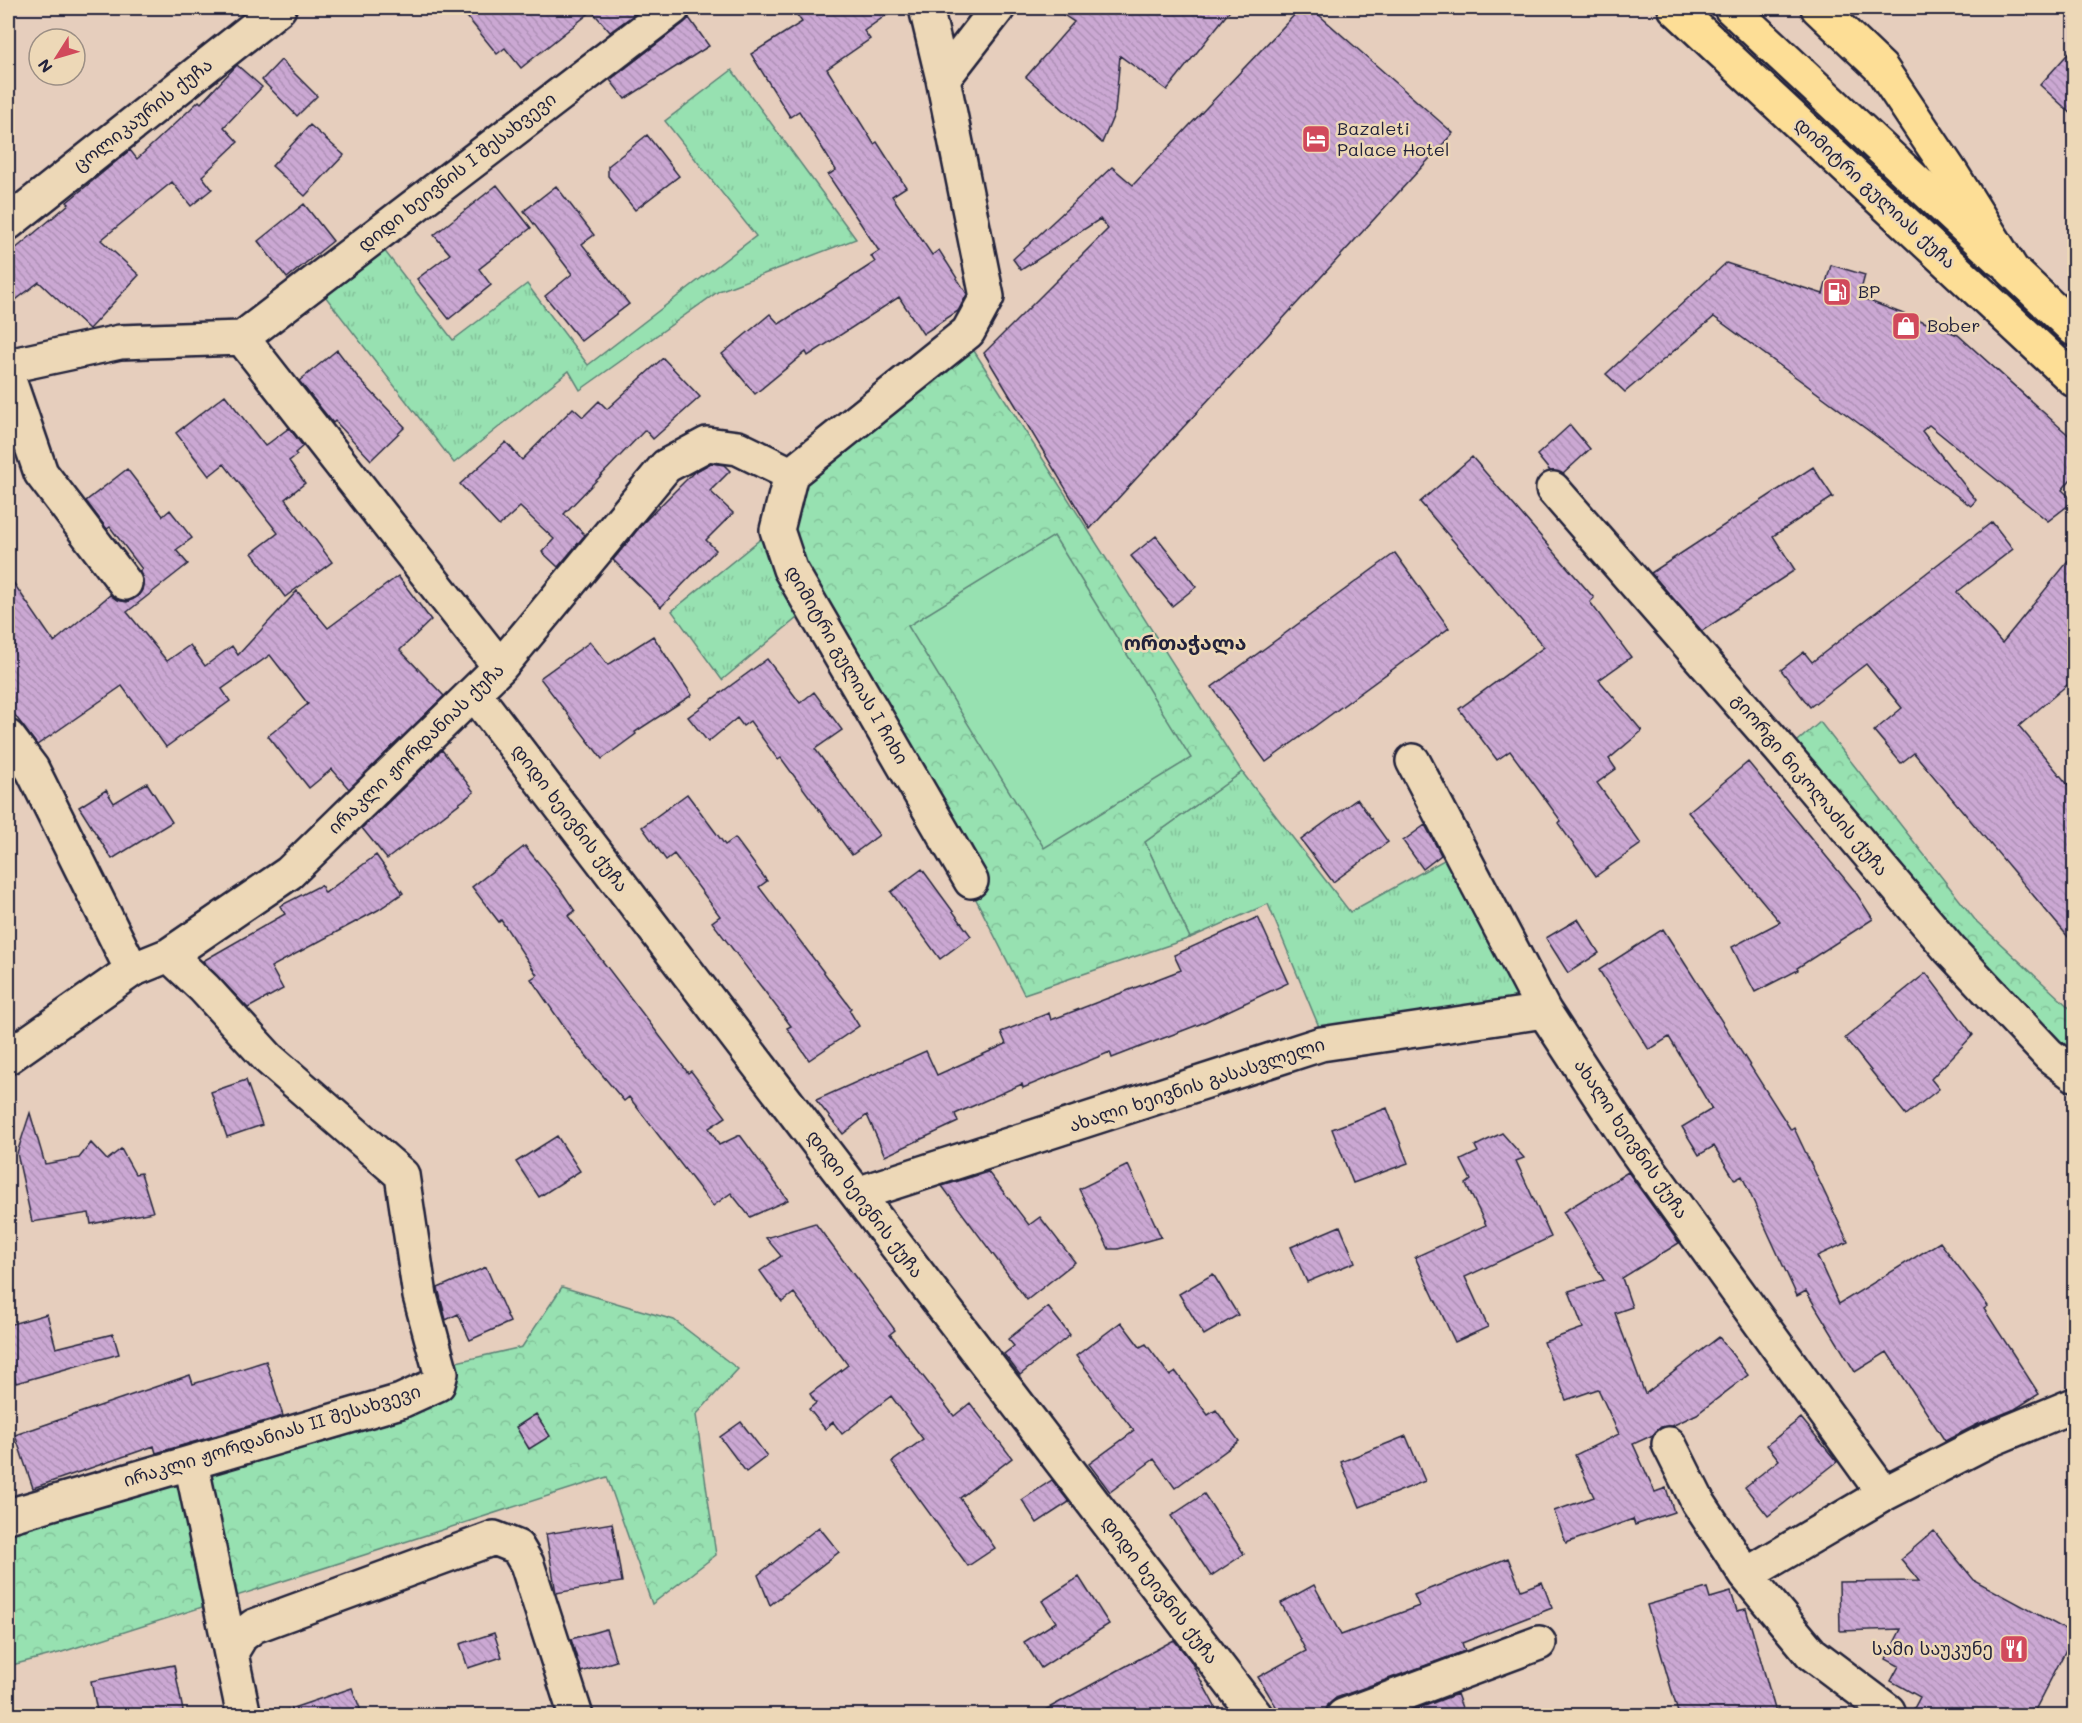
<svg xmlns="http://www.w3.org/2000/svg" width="2082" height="1723" font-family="Mali,'Noto Sans Georgian',sans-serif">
<defs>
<pattern id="grass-tufts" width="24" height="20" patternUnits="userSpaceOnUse" patternTransform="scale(1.5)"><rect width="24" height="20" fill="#97e1b1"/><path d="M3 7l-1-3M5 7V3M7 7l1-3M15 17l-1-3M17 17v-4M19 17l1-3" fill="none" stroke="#82c199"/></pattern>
<pattern id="forest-crowns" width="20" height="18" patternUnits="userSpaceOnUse" patternTransform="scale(1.5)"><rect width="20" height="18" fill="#97e1b1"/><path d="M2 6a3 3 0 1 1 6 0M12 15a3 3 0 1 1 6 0" fill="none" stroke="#82c199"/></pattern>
<pattern id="building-back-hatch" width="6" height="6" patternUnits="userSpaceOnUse" patternTransform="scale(1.5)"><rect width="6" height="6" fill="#cba8d3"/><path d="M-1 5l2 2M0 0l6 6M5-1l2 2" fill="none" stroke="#ae90b6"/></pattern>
</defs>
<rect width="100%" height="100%" fill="#e6cebd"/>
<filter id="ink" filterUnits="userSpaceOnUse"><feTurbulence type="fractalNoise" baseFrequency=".0167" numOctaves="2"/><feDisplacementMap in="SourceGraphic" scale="12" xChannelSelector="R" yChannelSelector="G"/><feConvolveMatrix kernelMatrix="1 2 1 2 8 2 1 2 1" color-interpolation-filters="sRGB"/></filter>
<g filter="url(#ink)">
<!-- grass -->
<path fill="url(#grass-tufts)" stroke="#5c8276" stroke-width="1.5" d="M732 70 856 239 719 291 580 390 569 371 454 463 318 287 377 241 453 340 527 284 588 365 756 236 665 121Z
M768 533 803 613 722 680 672 611Z
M1242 772 1350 912 1453 855 1521 999 1322 1034 1268 904 1190 938 1145 842Z"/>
<!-- forest -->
<path fill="url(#forest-crowns)" stroke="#5c8276" stroke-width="1.5" d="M969 343 1242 772 1145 842 1190 938 1024 994 789 530 803 480Z
M1820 722 1976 921 2074 1012V1067L1792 746Z
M562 1287 674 1320 738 1369 696 1415 716 1555 652 1604 607 1477 59 1653 8 1666V1529L339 1438 448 1398 452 1363 522 1347Z"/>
<!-- pitch -->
<path fill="#97e1b1" stroke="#5c8276" stroke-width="1.5" d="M1054 536 1191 758 1044 848 908 626Z"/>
<!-- building -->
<path fill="url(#building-back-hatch)" stroke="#22223b" stroke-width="1.5" d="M460 8H643L610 32 592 11 521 68 505 48 497 54Z
M792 8H896L864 31 870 39 827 69 874 144 877 142 906 187 892 196 932 255 939 250 967 294 958 311 923 334 899 297 808 356 806 352 755 394 722 354 770 314 779 324 875 262 871 256 879 251 828 175 836 170 799 111 790 117 751 54 802 22Z
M1053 8H1232L1167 90 1120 56 1115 112 1102 143 1026 77 1074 22Z
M1301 8H1311L1453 133 1090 529 984 353 1108 229 1100 219 1021 270 1013 259 1112 167 1133 185Z
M689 18 709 46 625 99 610 80 684 23Z
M2074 47V116L2040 85Z
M281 60 317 96 297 116 262 80Z
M237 65 262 87 224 127 238 142 202 176 212 189 191 206 172 182 101 240 139 275 89 329 39 282 8 306V255L69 204 67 202 130 150 137 159 199 101 201 103Z
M310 125 344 155 305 196 272 166Z
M647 135 679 176 635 210 608 176V166Z
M497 185 531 228 479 269 491 285 449 319 417 279 450 254 434 235Z
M556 186 594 235 582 244 629 304 581 341 545 296 572 274 524 211Z
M304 204 333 241 287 278 258 241Z
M1726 263 1823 294 1831 265 1865 275 1859 297 1958 335 2074 440V475L2062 490 2074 501 2048 521 1929 425 1922 431 1976 500 1971 506 1714 317 1625 392 1606 374Z
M337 350 360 380 405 427 371 460 335 421 333 423 299 381Z
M663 358 700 397 653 439 645 430 564 514 585 535 558 567 542 552 554 539 520 507 499 526 460 484 506 442 522 460 573 408 583 417 599 401 607 409Z
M225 395 265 446 289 428 303 446 295 453 297 455 289 461 305 483 285 499 332 562 285 597 252 553 278 533 224 464 209 476 176 433Z
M1570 425 1590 449 1563 474 1550 471 1537 455Z
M1472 457 1594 598 1590 602 1631 657 1599 680 1642 731 1609 759 1616 769 1597 783 1641 844 1596 876 1558 823 1561 821 1510 751 1497 760 1459 709 1544 647 1420 502Z
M711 463 724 465 730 471 710 491 733 513 706 540 716 550 661 607 613 560 643 523 693 473Z
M1813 467 1833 497 1773 536 1795 570 1702 631 1651 573Z
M127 469 163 516 170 510 192 538 176 550 188 564 127 612 167 661 190 645 205 666 232 646 238 655 297 591 328 628 398 576 431 620 400 650 444 696 349 789 332 769 309 788 268 736 308 704 270 655 222 689 230 701 166 747 122 686 37 745 8 706V575L54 642 110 595 117 600 127 602 137 597 142 590 143 580 139 571 142 569 110 527 107 529 86 501Z
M1992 522 2013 549 1957 592 2002 643 2074 554V679L2019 726 2074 792V944L1914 753 1901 763 1874 731 1902 708 1866 664 1810 707 1781 670 1804 652 1812 662Z
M1156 536 1196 587 1172 606 1131 556Z
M1395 553 1449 628 1266 762 1212 687Z
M653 636 692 695 635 732 636 734 602 759 540 678 590 642 608 665Z
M767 659 800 703 814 692 842 730 815 749 879 835 852 855 781 758 778 760 750 721 743 726 737 718 708 742 688 717Z
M442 750 474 792 387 859 362 828Z
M1748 762 1854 890 1873 919 1797 968 1798 970 1755 992 1732 947 1780 922 1688 812Z
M147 783 172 822 112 859 79 807 106 790 114 803Z
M687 794 725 845 735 838 767 881 759 887 851 1008 849 1010 859 1026 809 1060 787 1028 791 1026 712 922 720 916 674 854 666 860 642 827Z
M1357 799 1388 842 1333 882 1301 840Z
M1425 825 1441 855 1423 869 1403 841Z
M525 846 560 889 575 911 568 916 688 1073 691 1071 726 1117 709 1128 719 1145 740 1135 788 1200 750 1217 731 1193 713 1206 629 1097 624 1101 573 1040 531 979 537 975 501 920 499 922 472 887Z
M376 855 403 893 378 910 271 967 283 989 248 1008 203 961 285 914 280 906 321 885 325 893Z
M922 869 971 936 940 959 891 892Z
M1258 917 1288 983 1200 1024 1112 1058 1110 1052 1023 1088 1022 1084 955 1114 958 1122 885 1156 867 1115 843 1134 816 1100 926 1051 937 1075 1006 1044 1001 1032 1049 1013 1051 1020 1181 970 1174 955Z
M1578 919 1599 953 1568 973 1546 938Z
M1663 929 1791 1130 1794 1128 1848 1242 1817 1256 1839 1304 1940 1242 1988 1306 1984 1309 2039 1394 2015 1409 1978 1424 1945 1441 1887 1352 1855 1372 1806 1291 1797 1296 1742 1176 1735 1180 1714 1146 1699 1155 1682 1127 1712 1109 1669 1037 1649 1050 1599 970Z
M1926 973 1973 1035 1931 1079 1939 1089 1906 1115 1845 1038Z
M246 1080 262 1125 227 1137 211 1092Z
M1387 1108 1408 1163 1353 1183 1332 1129Z
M30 1113 45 1164 79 1158 91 1143 107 1160 121 1149 135 1174 141 1173 153 1212 91 1224 89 1213 32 1222 17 1153Z
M1502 1133 1524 1158 1516 1161 1551 1237 1465 1277 1488 1327 1455 1342 1415 1257 1486 1225 1466 1184 1471 1180 1461 1160 1478 1152 1475 1146Z
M557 1136 580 1171 539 1197 516 1162Z
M1128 1165 1161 1237 1118 1249H1109L1079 1189Z
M988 1172 1029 1225 1040 1217 1075 1262 1027 1300 942 1186Z
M1628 1172 1679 1243 1622 1278 1632 1307 1615 1313 1645 1394 1719 1337 1748 1375 1697 1414 1672 1426 1661 1427 1653 1435 1633 1444 1655 1492 1666 1488 1674 1512 1635 1525 1633 1519 1566 1543 1554 1511 1594 1497 1575 1455 1619 1434 1598 1389 1566 1400 1544 1342 1583 1328 1569 1291 1604 1280 1563 1212Z
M815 1223 895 1330 890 1334 954 1416 970 1403 1012 1458 960 1498 995 1548 968 1566 892 1462 923 1439 891 1396 842 1434 833 1422 825 1429 809 1409 816 1403 810 1394 848 1365 794 1293 782 1302 760 1271 781 1256 766 1238Z
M1340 1226 1355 1262 1307 1282 1291 1247Z
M486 1267 510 1322 470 1340 458 1314 446 1320 438 1288Z
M1213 1274 1238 1315 1204 1335 1179 1294Z
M1048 1307 1070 1335 1020 1375 1004 1354 1014 1346 1008 1339Z
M47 1314 56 1348 113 1334 119 1354 16 1383 8 1352V1325Z
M1121 1322 1140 1347 1146 1344 1170 1376 1176 1372 1208 1415 1216 1410 1239 1441 1175 1488 1154 1459 1110 1492 1089 1464 1134 1431 1076 1356Z
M266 1361 283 1416 156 1453 154 1446 33 1488 15 1435 190 1375 193 1384Z
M536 1414 550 1436 529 1449 516 1427Z
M1801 1418 1837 1462 1768 1516 1745 1487 1779 1460 1767 1445Z
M741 1422 767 1456 746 1472 720 1437Z
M1406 1436 1425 1481 1360 1507 1341 1462Z
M1052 1480 1069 1502 1037 1523 1022 1500Z
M1204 1494 1244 1554 1211 1576 1171 1516Z
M612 1523 622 1582 556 1593 546 1534Z
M819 1527 839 1552 770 1605 758 1575Z
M1934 1531 1974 1580 2074 1634 2032 1716H1910L1920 1697 1891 1681 1899 1666 1886 1659 1901 1629 1840 1631 1839 1582 1919 1581 1901 1559Z
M1508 1558 1521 1590 1542 1582 1552 1608 1462 1643 1465 1651 1336 1698 1328 1705 1325 1716H1282L1258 1677 1306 1651 1281 1603 1314 1585 1341 1635 1419 1606 1414 1595Z
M1079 1577 1109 1624 1041 1668 1024 1642 1056 1622 1042 1601Z
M1707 1588 1710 1598 1731 1592 1737 1611 1746 1609 1777 1716H1679L1647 1605Z
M606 1629 616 1661 581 1672 571 1639Z
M494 1633 502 1657 468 1668 460 1644Z
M1174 1640 1190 1660 1220 1716H1034Z
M174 1665 184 1716H98L91 1681Z
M352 1688 363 1716H285L284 1711Z
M1457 1694 1465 1716H1398Z"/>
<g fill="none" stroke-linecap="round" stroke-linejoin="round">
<!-- minor casing -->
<g stroke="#22223b" stroke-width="38">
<path id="minor" d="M926 8 943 79 987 297 968 332 791 474 777 530 790 569 971 881
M943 79 998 8
M8 223 279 8
M242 338 673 8
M242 338 500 667
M8 366 120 342 242 338
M8 377 41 473 125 583
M1553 489 1780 749 1950 950 2049 1055 2074 1074
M474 693 1256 1716
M8 737 32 769 132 970
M1413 761 1544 1011 1631 1144 1884 1494
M8 1057 132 970 169 955 289 873 500 667 666 466 707 444 738 448 791 474
M857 1194 1321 1044 1544 1011
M1669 1444 1698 1502 1746 1575 1811 1653 1888 1711
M191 1463 244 1716
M8 1516 401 1401 438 1384 441 1373 420 1296 402 1175 268 1058 204 988 169 955
M1746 1575 1884 1494 1987 1441 2074 1405
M232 1651 241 1636 254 1626 494 1538 517 1547 527 1564 576 1716
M1343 1716 1539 1643"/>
</g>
<!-- major casing -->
<g stroke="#22223b" stroke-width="38">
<path id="major" d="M1731 8 1999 259"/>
</g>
<!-- highway casing -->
<g stroke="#22223b" stroke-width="38">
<path id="highway" d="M1675 8 2074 380
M1818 8 1881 68 1952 174 2012 270 2074 329"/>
</g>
<!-- minor -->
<use href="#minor" stroke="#edd8b7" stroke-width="33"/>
<!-- major -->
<use href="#major" stroke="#fdde96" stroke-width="33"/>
<!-- highway -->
<use href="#highway" stroke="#fdde96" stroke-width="33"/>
</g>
</g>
<!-- icons -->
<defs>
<g id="hotel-square" transform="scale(1.5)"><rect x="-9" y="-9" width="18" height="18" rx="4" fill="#d1495b" stroke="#edd8b7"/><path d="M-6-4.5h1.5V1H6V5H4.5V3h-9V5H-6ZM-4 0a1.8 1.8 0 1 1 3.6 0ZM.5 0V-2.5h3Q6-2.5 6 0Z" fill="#fff"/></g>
<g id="fuel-square" transform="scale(1.5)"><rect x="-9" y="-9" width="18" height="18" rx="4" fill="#d1495b" stroke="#edd8b7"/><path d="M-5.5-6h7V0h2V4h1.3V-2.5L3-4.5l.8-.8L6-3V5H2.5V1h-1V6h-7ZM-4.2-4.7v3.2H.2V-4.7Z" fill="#fff"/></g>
<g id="shop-square" transform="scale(1.5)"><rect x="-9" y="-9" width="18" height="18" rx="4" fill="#d1495b" stroke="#edd8b7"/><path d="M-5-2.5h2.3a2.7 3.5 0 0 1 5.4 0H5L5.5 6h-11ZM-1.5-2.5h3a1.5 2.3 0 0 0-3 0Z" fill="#fff"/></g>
<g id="restaurant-square" transform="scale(1.5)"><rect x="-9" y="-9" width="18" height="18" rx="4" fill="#d1495b" stroke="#edd8b7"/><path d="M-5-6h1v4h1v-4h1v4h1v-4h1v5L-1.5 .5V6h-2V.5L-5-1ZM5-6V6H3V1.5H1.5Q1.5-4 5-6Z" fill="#fff"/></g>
</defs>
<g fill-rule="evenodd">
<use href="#hotel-square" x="1316" y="139"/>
<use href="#fuel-square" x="1837" y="292"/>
<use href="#shop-square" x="1906" y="326"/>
<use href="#restaurant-square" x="2014" y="1649"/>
</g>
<g text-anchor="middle" stroke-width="5" stroke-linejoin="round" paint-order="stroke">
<!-- street labels -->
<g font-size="18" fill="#22223b" stroke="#edd8b7">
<text transform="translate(143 115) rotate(-38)" y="6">ცოლიკაურის ქუჩა</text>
<text transform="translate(457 172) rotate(-38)" y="6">დიდი ხეივნის I შესახვევი</text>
<text transform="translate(1875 193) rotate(43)" y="6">დიმიტრი გულიას ქუჩა</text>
<text transform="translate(847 665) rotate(60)" y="6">დიმიტრი გულიას I ჩიხი</text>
<text transform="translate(416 749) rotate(-44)" y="6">ირაკლი ჟორდანიას ქუჩა</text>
<text transform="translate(1810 785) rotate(50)" y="6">გიორგი ნიკოლაძის ქუჩა</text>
<text transform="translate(570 818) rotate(53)" y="6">დიდი ხეივნის ქუჩა</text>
<text transform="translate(1197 1085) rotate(-18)" y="6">ახალი ხეივნის გასასვლელი</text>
<text transform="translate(1631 1139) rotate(56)" y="6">ახალი ხეივნის ქუჩა</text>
<text transform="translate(865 1204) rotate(53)" y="6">დიდი ხეივნის ქუჩა</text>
<text transform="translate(272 1436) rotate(-17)" y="6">ირაკლი ჟორდანიას II შესახვევი</text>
<text transform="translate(1160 1590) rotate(53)" y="6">დიდი ხეივნის ქუჩა</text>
</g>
<!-- poi labels -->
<g font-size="18" fill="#22223b" stroke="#edd8b7" text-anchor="start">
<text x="1337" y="135">Bazaleti<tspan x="1337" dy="21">Palace Hotel</tspan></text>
<text x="1858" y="298">BP</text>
<text x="1927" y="332">Bober</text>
<text x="1993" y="1655" text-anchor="end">სამი საუკუნე</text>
</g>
<!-- neighbourhood labels -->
<g font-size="20" font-weight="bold" fill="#22223b" stroke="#edd8b7">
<text x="1185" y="650">ორთაჭალა</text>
</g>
</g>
<!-- margin -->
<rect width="2082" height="1723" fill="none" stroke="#edd8b7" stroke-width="30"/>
<rect x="15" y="15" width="2052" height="1693" fill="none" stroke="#22223b" stroke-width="2" filter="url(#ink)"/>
<!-- north arrow -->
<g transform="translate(57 57) rotate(233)"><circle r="28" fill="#edd8b7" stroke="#9c8f85" stroke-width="1.5"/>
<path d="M0-4.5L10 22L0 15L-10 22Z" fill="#d1495b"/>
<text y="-9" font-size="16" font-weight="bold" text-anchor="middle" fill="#22223b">N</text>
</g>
</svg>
